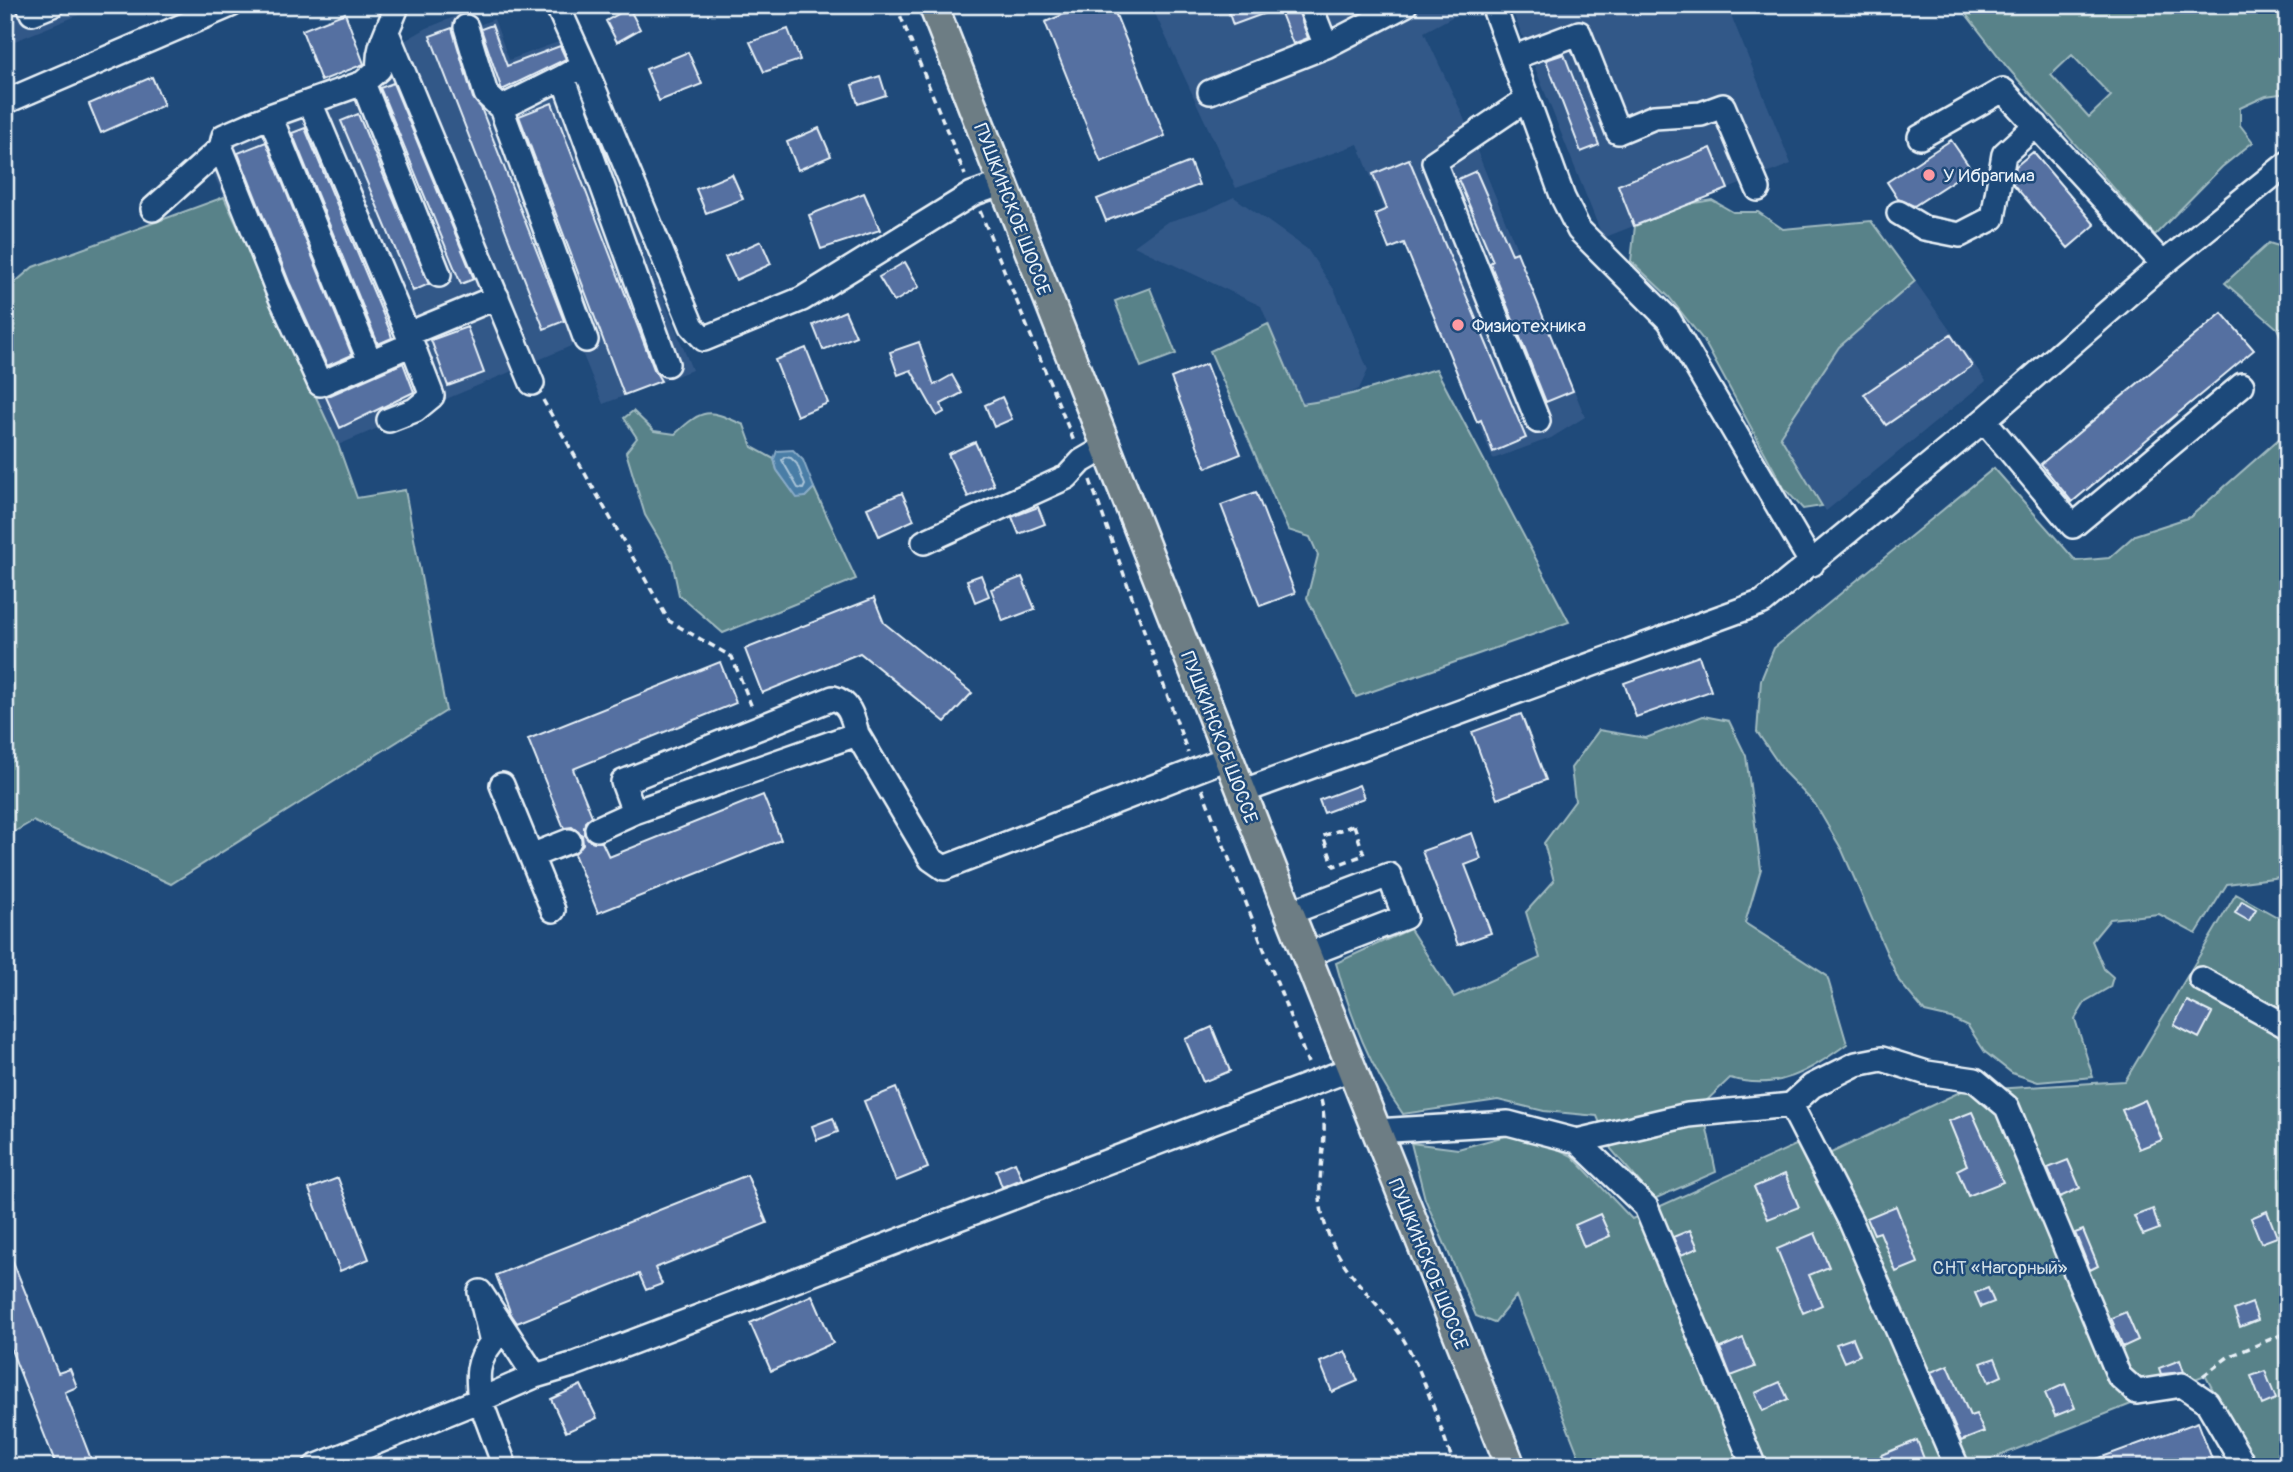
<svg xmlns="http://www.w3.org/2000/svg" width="2293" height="1472" font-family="Pangolin,sans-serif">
<rect width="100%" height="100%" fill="#1f4a7a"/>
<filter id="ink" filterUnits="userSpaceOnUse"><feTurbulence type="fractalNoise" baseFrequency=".0143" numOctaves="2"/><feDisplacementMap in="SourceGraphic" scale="14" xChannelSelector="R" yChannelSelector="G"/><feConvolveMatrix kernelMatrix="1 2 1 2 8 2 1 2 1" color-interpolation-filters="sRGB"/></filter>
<g filter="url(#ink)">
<!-- built -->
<path fill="#335888" d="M5 5H103L5 45Z
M1151 5H1468L1469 8 1424 32 1460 109 1585 417 1551 438 1493 459 1405 243 1389 249 1375 214 1384 210 1358 144 1236 188Z
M1510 5H1727L1791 164 1603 238Z
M467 12 474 27 494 19 509 60 561 41 692 370 603 404 578 343 338 445 205 156 361 93 401 43 427 28Z
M1234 197 1307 249 1335 291 1368 370 1359 389 1334 400 1302 404 1261 306 1134 246 1167 222 1207 210Z
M1915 281 1986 381 1826 511 1779 437 1839 347Z"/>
<!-- green -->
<path fill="#588289" stroke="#a0bac0" stroke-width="2" fill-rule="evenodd" d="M1959 5H2288V93L2266 96 2240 108V125L2253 142 2222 167 2155 235 2007 67ZM2072 55 2111 96 2089 117 2051 75Z
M224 197 338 445 357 498 405 490 446 711 171 884 33 821 5 837V291L33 267Z
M1712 200 1733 212H1758L1783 229 1871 221 1915 281 1839 347 1780 436 1822 506 1803 509 1784 488 1704 341 1669 297 1631 261 1635 226 1688 204Z
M2269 243 2288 249V351L2277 328 2225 283Z
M1150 288 1176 354 1141 367 1115 301Z
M1268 324 1302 404C1346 399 1392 381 1436 369L1569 622 1356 697 1307 598 1318 555 1310 537 1288 530 1210 351Z
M633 411 654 431 675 434C705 406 709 410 744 425L752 447 774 459 777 470 797 497H805L814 488 856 579 723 633 679 595 672 561 645 515 626 452 637 438 624 418Z
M2288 431V876L2227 884 2196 934 2159 914 2110 919 2092 941 2104 969 2113 977 2110 987 2086 1001 2075 1019 2093 1077 2038 1082 2012 1073 1985 1052 1968 1026 1951 1018 1925 1012 1899 981 1842 850 1815 804 1785 773 1757 732 1761 680 1774 648 1994 468 2076 561 2109 558 2135 535 2190 517Z
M1703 716 1729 721 1746 756 1761 869 1745 923 1827 976 1847 1044C1809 1071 1778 1092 1730 1078L1702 1105 1716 1172 1654 1199 1611 1149 1597 1116 1544 1111 1498 1100 1403 1114C1370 1068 1351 1018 1336 963L1410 929 1454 997 1540 958 1526 912 1554 881 1544 843 1575 801 1571 768 1599 730 1646 738Z
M2236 894 2288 923V935L2278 962 2288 968V1467H2257L2253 1464 2205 1375 1971 1467H1583L1516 1296 1494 1323 1476 1316 1425 1199 1411 1143 1458 1149 1523 1131 1572 1156 1632 1219 1798 1144 1810 1163 1962 1091 2125 1081Z"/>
<!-- water -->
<path fill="#497da6" stroke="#89abc7" stroke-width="2" d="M793 450 803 460 814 488 805 497 797 498 777 470 774 459 777 451Z"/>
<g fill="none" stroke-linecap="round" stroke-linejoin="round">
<!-- shore -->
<path stroke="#a8c3d7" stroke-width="2" d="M785 457 791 458 797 464 805 485 803 489 798 488 782 460Z"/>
</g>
<!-- building -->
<path fill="#5570a1" stroke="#e8f1f8" stroke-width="2" d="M1086 5H1112L1165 136 1101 162 1045 22Z
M1226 5H1296L1308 38 1293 44 1279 8 1233 25Z
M629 8 640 29 617 42 606 21Z
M345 13 364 64 321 81 302 30Z
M492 25 507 66 560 46 566 59 502 90 481 29Z
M452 28 473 98 481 108 564 321 544 329 430 36Z
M788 29 800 60 764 72 750 42Z
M688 52 702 84 659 101 646 69Z
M1564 54 1599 145 1581 152 1546 60Z
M880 76 886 95 858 104 852 85Z
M152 77 164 105 101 133 89 104Z
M393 83 474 279 461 284 380 88Z
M552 103 654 369 661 381 624 395 519 116Z
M358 114 429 284 413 291 341 121Z
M305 128 390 331 392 338 378 344 292 133Z
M819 128 831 156 798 170 787 142Z
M1951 140 1971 169 1914 206 1898 199 1887 182Z
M266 142 352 355 327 366 290 284 238 153Z
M1711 148 1728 189 1634 226 1618 185Z
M2033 152 2095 225 2068 248 2013 184 2016 166Z
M1409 159 1526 438 1493 452 1481 420 1477 422 1404 243 1389 249 1375 214 1387 209 1373 174Z
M1190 162 1199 185 1106 221 1097 199Z
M1476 171 1512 254 1517 252 1573 391 1546 402 1490 263 1493 261 1458 179Z
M732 174 743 199 706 213 696 189Z
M864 193 880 230 821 249 809 215Z
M761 241 771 264 736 280 725 257Z
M905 262 919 287 894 302 879 277Z
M845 311 856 336 823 350 813 325Z
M2222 313 2254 350 2072 502 2041 464Z
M467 327 484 373 448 386 431 340Z
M1951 335 1972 366 1886 425 1864 394Z
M919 342 934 385 952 375 962 393 941 404 944 412 937 416 911 370 898 375 890 352Z
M806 348 828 403 797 416 775 360Z
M403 363 414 392 340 428 326 397Z
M1206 364 1241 454 1206 468 1171 378Z
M1002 397 1012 419 994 427 985 405Z
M975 442 994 485 968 497 948 454Z
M1256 492 1295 593 1260 606 1221 505Z
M902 493 914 520 879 536 867 508Z
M1038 507 1045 524 1019 534 1012 517Z
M981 575 989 596 975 602 967 580Z
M1022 577 1035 609 1003 621 991 589Z
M874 598 884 623 972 693 945 722 860 653 762 693 745 649Z
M1699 656 1711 691 1636 717 1624 683Z
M720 662 736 703 573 769 592 816 585 822 584 834 590 841 602 842 609 857 763 795 781 840 598 913 574 854 583 844 582 835 572 827 564 828 528 739Z
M1521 714 1546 780 1497 799 1472 732Z
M1359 785 1364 798 1324 813 1319 800Z
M1472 833 1481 859 1465 865 1491 933 1458 945 1422 851Z
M2242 901 2256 909 2249 921 2235 913Z
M2187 1001 2212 1013 2199 1038 2174 1025Z
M1212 1027 1230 1071 1203 1082 1185 1039Z
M896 1088 928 1168 896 1181 864 1101Z
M2145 1100 2162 1140 2139 1149 2122 1110Z
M1972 1112 2003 1182 1968 1196 1957 1170 1967 1165 1949 1121Z
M833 1118 838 1132 817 1140 812 1126Z
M2068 1160 2080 1188 2060 1197 2048 1168Z
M1015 1162 1022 1179 1002 1187 996 1170Z
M1785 1174 1799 1207 1768 1219 1754 1187Z
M747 1175 767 1223 655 1268 662 1284 646 1290 639 1274 517 1323 511 1314 496 1275Z
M338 1178 369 1259 340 1271 309 1189Z
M1896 1206 1918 1263 1896 1272 1880 1232 1874 1234 1867 1218Z
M2153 1209 2159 1229 2143 1235 2134 1216Z
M2267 1211 2277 1237 2261 1243 2251 1218Z
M1600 1214 1610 1236 1584 1247 1575 1225Z
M1690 1230 1698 1248 1681 1255 1673 1237Z
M2083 1230 2098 1266 2090 1270 2075 1233Z
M1815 1233 1829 1267 1809 1275 1822 1305 1803 1313 1777 1249Z
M5 1242 58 1373 70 1369 77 1387 65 1392 94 1467H57L5 1334Z
M1988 1288 1994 1302 1981 1307 1975 1293Z
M812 1295 833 1343 771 1371 750 1323Z
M2252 1303 2258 1320 2240 1327 2234 1310Z
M2126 1312 2138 1340 2123 1347 2111 1318Z
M1743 1338 1755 1367 1731 1376 1720 1348Z
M1853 1338 1860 1355 1844 1362 1836 1344Z
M1345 1351 1358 1381 1332 1392 1320 1362Z
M1995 1358 2002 1376 1989 1382 1981 1363Z
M2180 1360 2184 1372 2161 1374 2159 1368Z
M1948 1365 1970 1416 1976 1414 1984 1432 1961 1441 1931 1372Z
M2265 1371 2276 1399 2262 1405 2251 1376Z
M1780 1382 1788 1399 1763 1411 1755 1393Z
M2065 1384 2075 1408 2055 1416 2045 1393Z
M581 1385 597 1418 566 1432 551 1399Z
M2198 1422 2215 1467H2081L2080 1465Z
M1917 1440 1927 1467H1886L1881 1455Z"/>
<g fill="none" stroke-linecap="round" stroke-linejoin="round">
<!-- minor casing -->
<g stroke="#e8f1f8" stroke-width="28">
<path id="minor" d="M29 5 32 13 52 5
M557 5 584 65 563 77 667 364
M1310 5 1326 46
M1493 5 1563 198 1579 230 1669 320 1812 564
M1380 18 1405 5
M466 27 486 94 501 108
M388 35 532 383
M1512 58 1579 33 1618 132 1654 117 1701 114 1723 106 1758 189
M584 65 692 326 704 339 802 299 972 194 1003 183
M563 77 501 108 586 340
M363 83 439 275
M1210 92 1326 46 1380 18 1374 5
M1527 99 1434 162 1538 421
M5 102 231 5
M310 102 412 344
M270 116 370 362
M1920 137 2003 90 2163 264
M153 209 221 148
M1899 213 1924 228 1960 235 1993 218 2004 154 2036 125
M408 334 497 297
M389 420 415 410 432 396 412 344 320 384 277 289 221 148 224 136 270 116 363 83 379 69C376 47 390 27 397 6
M1984 420 2073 526 2242 385
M924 542 1067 477 1082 461 1106 447
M502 785 553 910
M1241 792 1763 602 1984 420 2163 264 2288 163
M634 812 623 782 833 698C850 702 853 719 857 734L931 859 944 868 1228 758
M597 829 634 812 857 734
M531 856 569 841
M1289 913 1389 875 1405 917 1306 955
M2201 979 2288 1027
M1791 1105 1851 1222 1957 1467
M1376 1131 1508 1123 1577 1141 1646 1207 1754 1467
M1577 1141 1688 1115 1791 1105 1812 1086 1856 1064 1882 1059 1927 1073 1975 1080 2007 1107 2119 1376 2137 1392 2182 1385 2207 1402 2245 1467
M315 1467 480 1400C477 1376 476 1362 492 1342L480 1292 535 1376
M505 1467 480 1400 535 1376 572 1365 1351 1069"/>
</g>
<!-- major casing -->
<g stroke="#e8f1f8" stroke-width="33">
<path id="major" d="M933 5 1280 889 1511 1467"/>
</g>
<!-- path -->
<path stroke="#e8f1f8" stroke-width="3.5" stroke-dasharray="7 5" stroke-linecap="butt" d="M896 5 965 175
M980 211 1075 444
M543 400 669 621 732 657 753 710
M1090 480 1188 753
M1202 789 1308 1063
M1354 825 1364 855 1334 866 1323 836Z
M1321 1100C1331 1138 1313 1178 1323 1217 1336 1270 1374 1295 1402 1337 1424 1372 1440 1428 1455 1467
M2203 1376 2228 1357 2288 1332"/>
<!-- minor -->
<use href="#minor" stroke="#1f4a7a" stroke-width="23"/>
<!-- major -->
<use href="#major" stroke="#6d7d84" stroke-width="28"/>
</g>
</g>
<!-- markers -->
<g fill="#ff9aa2" stroke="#1f4a7a" stroke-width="2.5">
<circle cx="1929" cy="175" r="7"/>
<circle cx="1458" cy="325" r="7"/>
</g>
<g text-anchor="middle" stroke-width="5" stroke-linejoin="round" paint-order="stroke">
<!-- poi labels -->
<g font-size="19" fill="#e8f1f8" stroke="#1f4a7a" text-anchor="start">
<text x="1943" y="182">У Ибрагима</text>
<text x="1472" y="332">Физиотехника</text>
</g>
<!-- street labels -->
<g font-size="19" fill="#e8f1f8" stroke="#1f4a7a">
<text transform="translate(1013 209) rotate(69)" y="7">ПУШКИНСКОЕ ШОССЕ</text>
<text transform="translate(1220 737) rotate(69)" y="7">ПУШКИНСКОЕ ШОССЕ</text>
<text transform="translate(1429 1264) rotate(68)" y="7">ПУШКИНСКОЕ ШОССЕ</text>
</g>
<!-- park labels -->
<g font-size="19" fill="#d2e0e7" stroke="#1f4a7a">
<text x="2000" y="1274">СНТ «Нагорный»</text>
</g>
</g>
<!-- margin -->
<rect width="2293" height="1472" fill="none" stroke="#1f4a7a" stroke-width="28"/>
<rect x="14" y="14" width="2265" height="1444" fill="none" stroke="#e8f1f8" stroke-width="2.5" filter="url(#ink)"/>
</svg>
